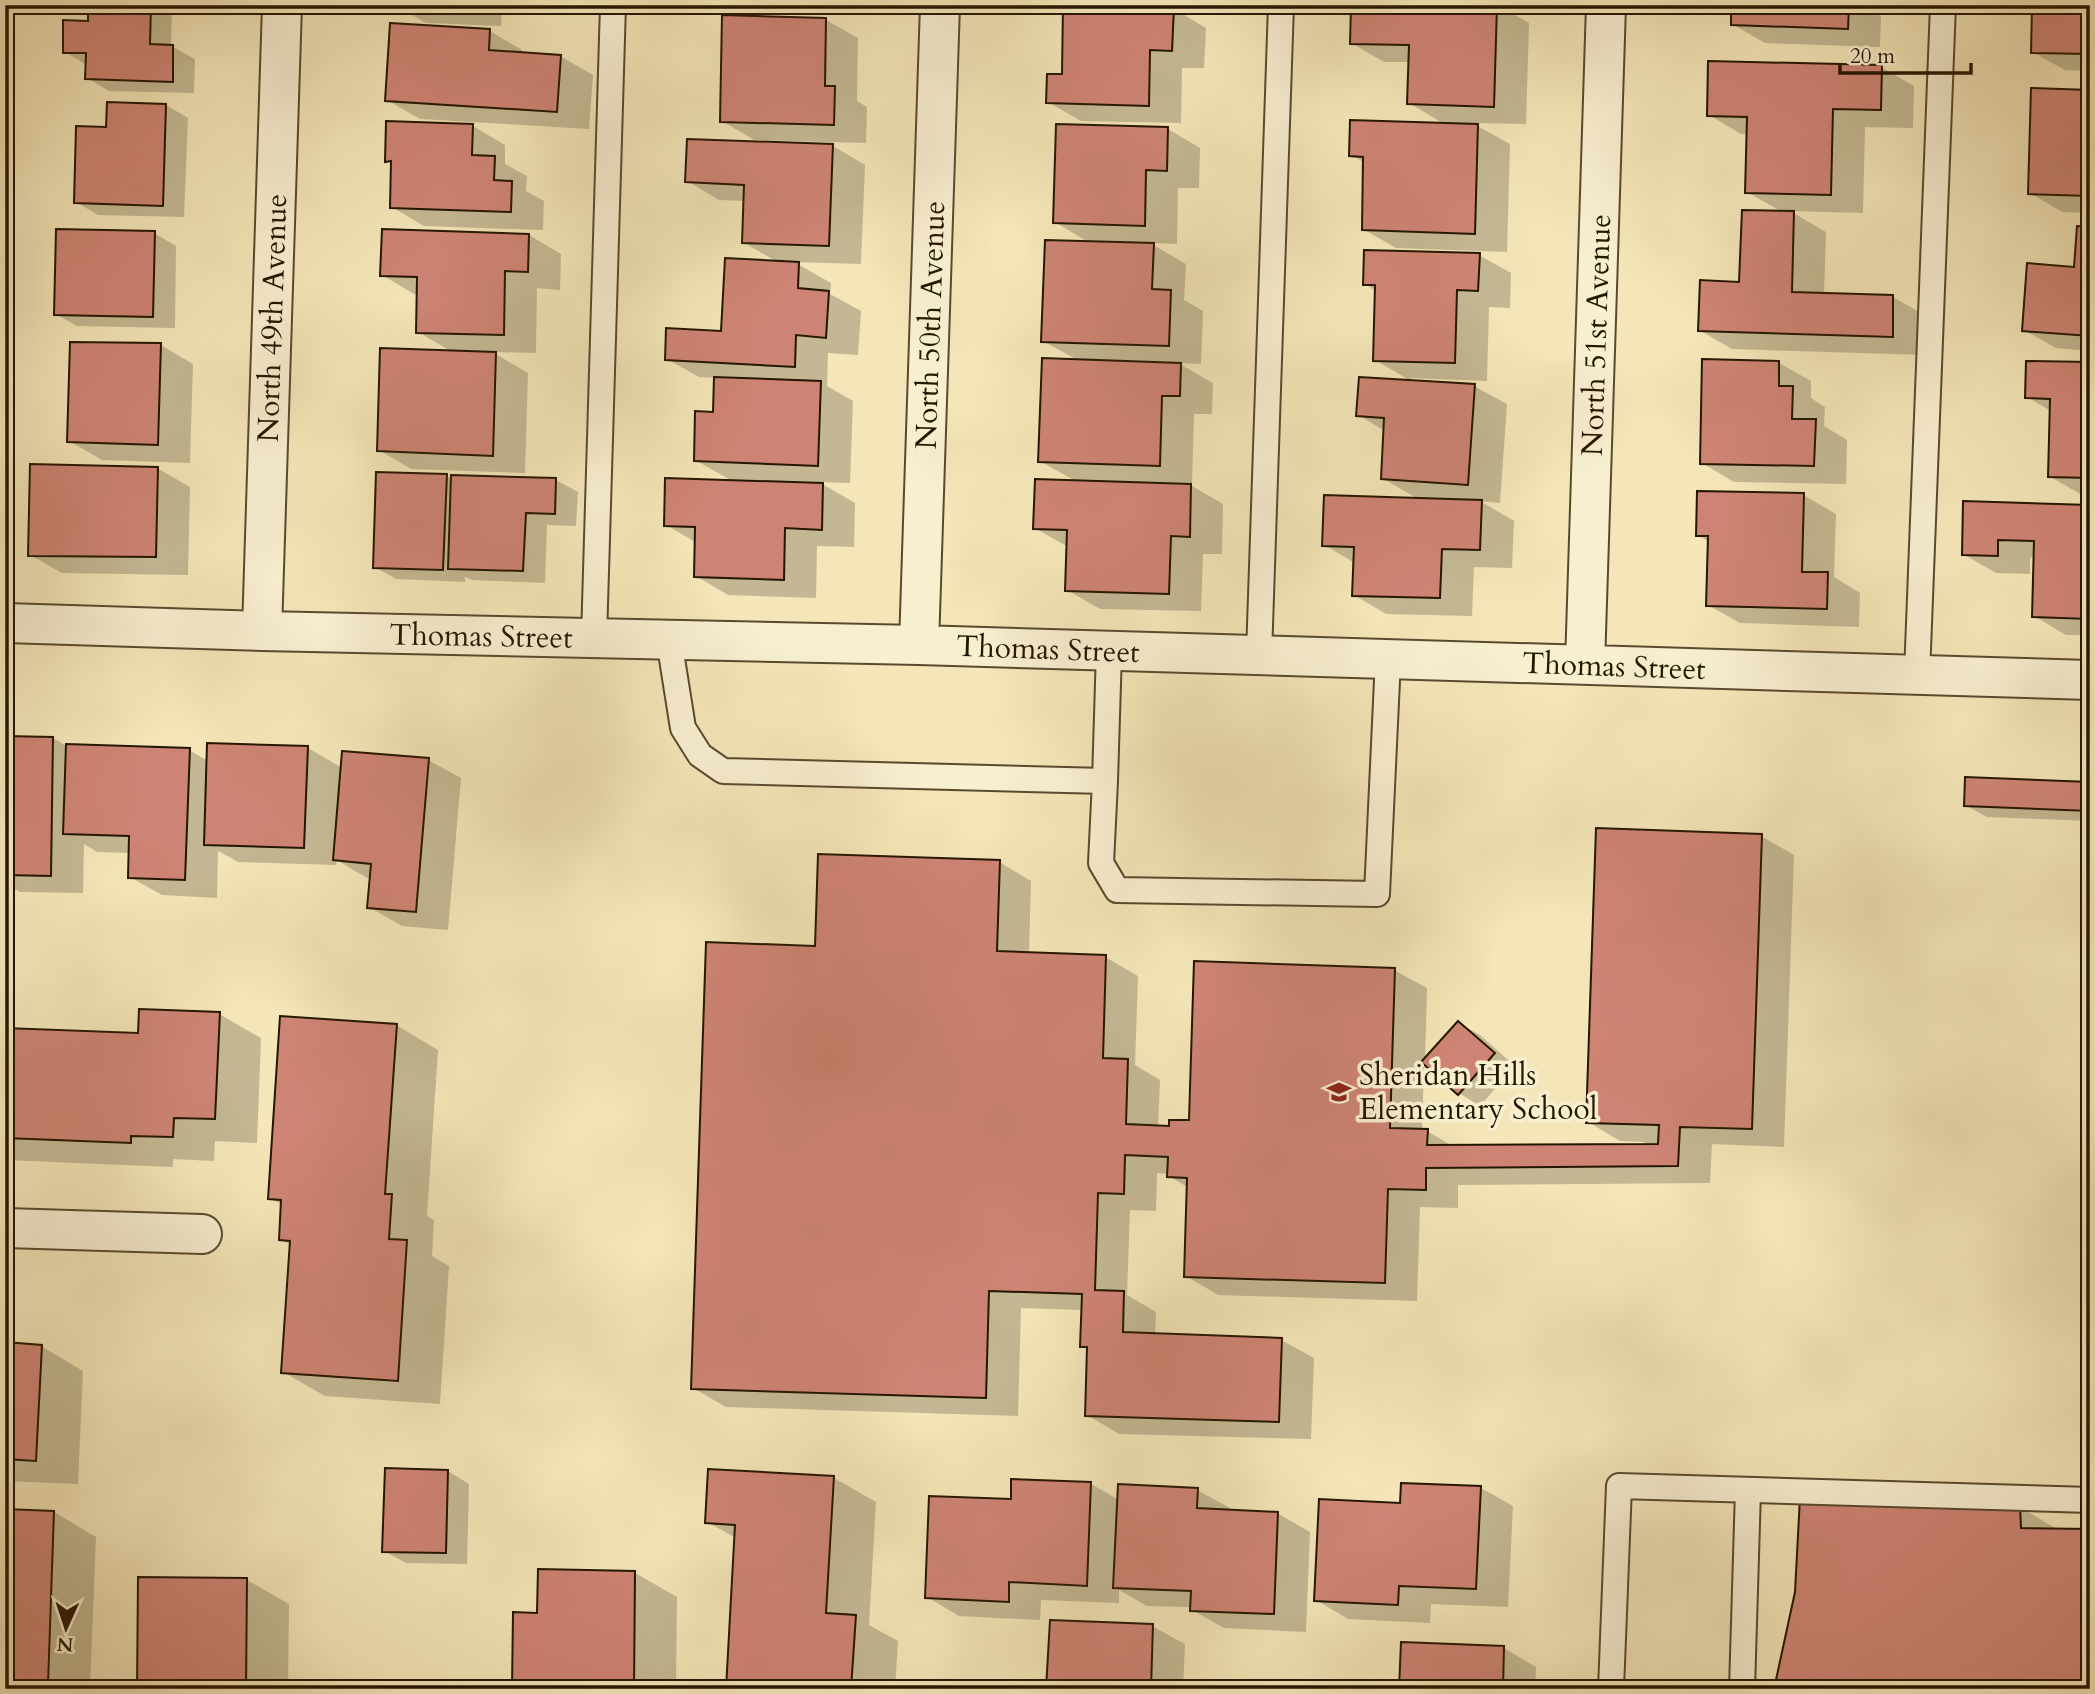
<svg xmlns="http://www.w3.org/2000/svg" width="2095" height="1694" font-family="Cardo,serif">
<rect width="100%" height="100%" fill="#f4e6b8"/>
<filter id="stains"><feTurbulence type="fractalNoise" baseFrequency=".00286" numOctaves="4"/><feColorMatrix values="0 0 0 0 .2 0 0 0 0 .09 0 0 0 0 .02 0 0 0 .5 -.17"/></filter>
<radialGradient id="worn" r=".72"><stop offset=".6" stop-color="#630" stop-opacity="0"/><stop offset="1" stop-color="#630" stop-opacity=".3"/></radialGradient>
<!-- shadow -->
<path fill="#0003" d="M90 5H172L171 46 195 59 194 93 109 91 87 78V65L65 52 90 22Z
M395 5H502L501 26 426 23Z
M728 5H819V8Z
M1353 5H1497L1529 23 1526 124 1472 123 1510 144 1507 252 1396 248 1363 229 1365 163 1351 155 1446 125 1409 103 1410 62H1384L1351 43Z
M1733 5H1861L1881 16 1880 47 1765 43 1732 24Z
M2090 5V71L2065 70 2032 52Z
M1174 9 1206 28 1204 68H1182L1181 123 1081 121 1048 102 1063 75Z
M826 20 858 38 857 101 867 107 866 143 754 140 722 121Z
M490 31 522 50V54L560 56 593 75 589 129 420 119 387 100Z
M1881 67 1914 86 1913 128 1865 127 1863 213 1790 211 1826 232 1824 295 1893 297 1925 315V355L1732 349 1699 330 1741 284 1784 213 1747 192 1749 134H1741L1709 115Z
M2090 91V213L2062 212 2030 193Z
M166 105 188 118 184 217 98 215 76 202Z
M473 126 505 145V164L527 176 526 191 544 201 543 230 424 226 392 207 393 164 387 161Z
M1168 129 1200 148 1199 188H1178L1177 244 1150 243 1186 264 1184 300 1203 311 1201 364 1178 363 1213 383 1212 414H1194L1192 486 1223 504 1222 554H1203L1201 611 1100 609 1067 590 1068 547 1035 528 1077 482 1040 461 1079 361 1043 341 1090 243 1055 222Z
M833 146 865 165 861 264 794 262 831 283 830 294 861 311 858 355 828 353 827 386 853 401 850 483 819 482 855 503 854 547 817 546 816 598 728 595 696 576 697 543 666 525 734 482 695 460 715 414 716 378 699 377 667 359 723 333 779 263 743 242 745 201 719 200 687 181Z
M2090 229V351L2056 348 2024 330 2075 269Z
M154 233 176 246 175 328 77 326 56 314Z
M529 235 561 254 560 290 537 288 536 353 492 352 528 373 525 473 411 469 379 450 454 353 418 332 419 294H414L382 275Z
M1479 255 1511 273 1510 308 1489 307 1487 381 1411 378V381L1375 360 1377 291 1364 284Z
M161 345 193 364 190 463 102 460 69 441Z
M1779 363 1811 381V398L1825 407 1824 426 1847 440 1846 484 1734 482 1702 463Z
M2090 364V495H2082L2049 476 2051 411 2027 397Z
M1474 386 1507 404 1500 503 1480 501 1514 521 1512 568 1474 567 1472 616 1386 614 1354 595 1355 563 1324 545 1420 500 1382 478 1385 431 1358 415Z
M157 468 190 487 188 575 62 573 30 555Z
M447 476 453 480H556L578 492 576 526 547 525 545 583 472 580 465 577V582L396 579 375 567Z
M1803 495 1836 514 1834 577 1860 593 1859 627 1740 623 1708 605 1709 542 1698 535Z
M1965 503 2090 507V635H2066L2034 616 2035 558 2030 557V574L1996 573 1963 554Z
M5 737 53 738 68 747 189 750 208 761 308 748 342 768 428 760 461 778 448 930 402 926 369 907 372 878H367L337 860 336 865 238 862 218 851 217 898 162 895 130 877V853L97 852 84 844 83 893 20 892 5 884Z
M2090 784V821L1987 817 1965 805Z
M1761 836 1794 855 1784 1147 1712 1144 1710 1183 1458 1185V1208L1420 1207 1417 1301 1218 1295 1186 1276 1189 1188 1169 1176V1174L1157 1173 1156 1211 1130 1210 1127 1295 1156 1312 1155 1335 1281 1340 1314 1358 1311 1439 1119 1434 1087 1415 1089 1350 1082 1346 1083 1310 1021 1308 1018 1416 726 1407 693 1388 817 947 999 862 1031 881 1029 954 1105 957 1138 976 1135 1065 1160 1080 1158 1127 1171 1128 1191 1122 1394 970 1427 988 1425 1061 1459 1023 1480 1035 1515 1066 1480 1106 1459 1093 1424 1063 1422 1131H1427L1454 1147 1644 1145V1142L1620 1141 1588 1122Z
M219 1014 261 1038 257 1143 215 1141 214 1161 173 1159V1167L5 1160V1030L140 1035Z
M396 1025 438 1050 427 1216 434 1220 432 1256 449 1266 440 1404 325 1396 283 1372 291 1245 280 1239 283 1205 270 1198Z
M5 1344 41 1346 83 1371 78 1484 5 1481Z
M448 1471 469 1484 467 1564 406 1563 384 1551Z
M834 1478 876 1502 869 1625 898 1641 895 1689H726L736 1538 707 1522Z
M1013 1481 1091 1484 1119 1500 1197 1490 1230 1508V1511L1277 1513 1310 1532 1306 1632 1224 1628 1192 1610V1607L1147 1606 1119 1590V1603L1041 1600 1040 1620 959 1616 927 1597 1012 1501Z
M1481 1488 1513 1506 1508 1607 1431 1604 1430 1623 1348 1619 1316 1600 1402 1505Z
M2020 1507 2060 1531H2090V1689H1776Z
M54 1512 96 1537 90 1689H5Z
M635 1573 677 1597 676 1689H513Z
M247 1580 289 1604 288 1689H139Z
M1152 1626 1185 1644 1183 1689H1048Z
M1504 1648 1536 1667 1535 1689H1401Z"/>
<!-- building -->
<path fill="#ce8474" stroke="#251600" stroke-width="2" d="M88 5H151L150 44 173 45V82L85 79 86 53H63V20L88 21Z
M392 5H469V9Z
M1063 5 1174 7 1172 51 1150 50 1149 106 1046 103 1047 74H1062Z
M1351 5H1497L1494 107 1407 104 1409 45 1350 44Z
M1731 5H1849L1848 29 1731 25Z
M2032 5H2090V54L2031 53Z
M722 15 826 18 825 86H835L834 125 720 122Z
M390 23 490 29 489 50 561 55 557 112 385 101Z
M1708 61 1882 65 1881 110 1833 109 1831 195 1745 193 1747 117 1707 116Z
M2031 88 2090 90V196L2028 194Z
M107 102 166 104 163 206 74 203 76 126 106 127Z
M1350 120 1478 124 1475 234 1362 230 1363 157 1349 156Z
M386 121 473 124 472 155 495 156 494 180 512 181 511 212 390 208 391 161 385 162Z
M1056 124 1168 127 1167 171 1146 170 1145 226 1053 223Z
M687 139 833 144 829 246 742 243 744 185 685 182Z
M1742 210 1794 211 1792 292 1893 295V337L1698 331 1700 280 1739 282Z
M2077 226 2090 227V336L2022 331 2027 263 2074 267Z
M56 229 155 231 153 317 54 315Z
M382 229 529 234 528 272 505 271 504 335 416 333 417 277 380 276Z
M1045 240 1154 243 1152 289 1171 290 1169 346 1041 342Z
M1364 250 1480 253 1478 291 1457 290 1455 363 1373 361 1375 285H1363Z
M725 258 799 262 798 288 829 291 826 338 796 335 795 367 665 360 666 328 721 331Z
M70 342 161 343 158 445 67 442Z
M380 348 496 352 493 456 377 451Z
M1042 358 1181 363 1180 396H1162L1160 466 1038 462Z
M1702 359 1779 361V386H1793L1792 419H1816L1814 466 1700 464Z
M2026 361 2090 362V478L2048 477 2050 399 2025 398Z
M714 377 821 381 818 466 694 461 695 411 713 412Z
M1359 377 1475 384 1468 485 1381 479 1384 418 1356 416Z
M30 464 158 467 156 557 28 556Z
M376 472 447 474 443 570 373 568Z
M451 475 556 478 555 514 526 513 523 571 448 569Z
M665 478 823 483 822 530 785 528 784 580 694 577 695 527 664 526Z
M1035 479 1191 484 1190 537 1171 536 1169 594 1065 591 1067 530 1033 529Z
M1697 491 1804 493 1802 572H1828L1827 609 1706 606 1708 536H1696Z
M1324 495 1482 500 1480 550 1442 549 1440 598 1352 596 1354 547 1322 546Z
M1963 501 2090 505V619L2032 617 2034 541 1998 540V556L1962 555Z
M5 736 53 737 51 876 5 875Z
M207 743 308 746 304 848 204 845Z
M66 744 190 748 185 880 128 878 129 836 63 834Z
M342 751 429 758 416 912 367 908 371 864 333 860Z
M1965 777 2090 782V811L1964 806Z
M1596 828 1762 834 1752 1129 1680 1127 1678 1166 1426 1168V1190L1388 1189 1385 1283 1184 1277 1187 1178 1167 1177 1168 1157 1125 1155 1124 1194 1098 1193 1095 1290 1124 1291 1123 1332 1282 1338 1279 1422 1085 1416 1087 1347H1080L1082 1294 989 1291 986 1398 691 1389 706 942 815 946 818 854 1000 860 997 951 1106 955 1103 1058 1128 1059 1126 1124 1169 1126V1120H1189L1194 961 1395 968 1390 1128 1428 1129 1427 1145 1658 1144 1659 1125 1586 1123Z
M139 1009 220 1012 215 1119 174 1118 173 1137 131 1136V1143L5 1138V1028L138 1033Z
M280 1016 397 1024 385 1194H392L389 1239 407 1240 398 1381 281 1373 290 1241 279 1240 281 1200 268 1199Z
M1458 1021 1495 1053 1458 1095 1421 1062Z
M5 1342 42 1345 36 1461 5 1459Z
M385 1468 448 1470 446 1553 382 1552Z
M708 1469 834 1476 826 1613 856 1615 851 1689H726L735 1525 705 1523Z
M1011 1479 1091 1482 1087 1586 1009 1582V1602L925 1598 929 1496 1011 1499Z
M1401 1483 1481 1486 1476 1589 1399 1586 1398 1605 1314 1601 1319 1499 1400 1503Z
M1118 1484 1198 1488 1197 1508 1278 1512 1274 1614 1190 1611 1191 1591 1113 1588Z
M1800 1497 2020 1506 2021 1528 2090 1529 2089 1689H1774L1795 1592Z
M5 1509 54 1511 48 1685H53V1689H5Z
M538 1569 635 1571 634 1689H512L513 1612 537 1613Z
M138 1577 247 1578 246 1689H137Z
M1050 1620 1153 1624 1151 1689H1046Z
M1401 1642 1504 1646 1503 1689H1399Z"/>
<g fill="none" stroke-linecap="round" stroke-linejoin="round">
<!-- lane casing -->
<g stroke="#594a2e" stroke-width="28">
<path id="lane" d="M594 638 613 5
M669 640 683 728 700 755 723 771 1105 781 1109 651
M1259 655 1281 5
M1917 675 1943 5
M1105 781 1101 863 1117 890 1377 894 1388 659
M1611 1689 1619 1486 2090 1500
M1742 1689 1748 1490"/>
</g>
<!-- street casing -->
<g stroke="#594a2e" stroke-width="42">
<path id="street" d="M5 623 262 631 919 645 2090 680
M262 631 282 5
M919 645 940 5
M1585 665 1606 5
M5 1228 202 1234"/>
</g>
<!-- lane -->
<use href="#lane" stroke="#f8efd1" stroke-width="24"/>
<!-- street -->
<use href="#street" stroke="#f8efd1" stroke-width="38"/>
</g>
<!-- icons -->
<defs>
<g id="school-bare" transform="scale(1.89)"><path d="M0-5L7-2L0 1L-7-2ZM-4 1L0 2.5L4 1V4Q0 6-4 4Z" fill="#8f2418" stroke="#f8efd1" stroke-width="2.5" paint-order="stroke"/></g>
</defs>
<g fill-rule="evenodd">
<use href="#school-bare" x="1339" y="1092"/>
</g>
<g text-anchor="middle" stroke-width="7" stroke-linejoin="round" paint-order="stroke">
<!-- street labels -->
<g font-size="30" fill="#251600" stroke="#f8efd1">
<text transform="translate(272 318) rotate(-88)" y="10">North 49th Avenue</text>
<text transform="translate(930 325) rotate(-88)" y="10">North 50th Avenue</text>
<text transform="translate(1596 335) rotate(-88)" y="10">North 51st Avenue</text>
<text transform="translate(481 636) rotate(1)" y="10">Thomas Street</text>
<text transform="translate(1048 649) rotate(2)" y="10">Thomas Street</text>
<text transform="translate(1614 666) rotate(2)" y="10">Thomas Street</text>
</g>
<!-- poi labels -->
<g font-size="30" fill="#251600" stroke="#f8efd1" text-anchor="start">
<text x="1359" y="1085">Sheridan Hills<tspan x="1359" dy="34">Elementary School</tspan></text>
</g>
</g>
<!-- margin -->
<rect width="2095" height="1694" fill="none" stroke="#f4e6b8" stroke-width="28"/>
<rect x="7" y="7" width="2081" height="1680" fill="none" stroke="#251600" stroke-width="3.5"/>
<rect x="14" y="14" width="2067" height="1666" fill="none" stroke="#251600" stroke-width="2"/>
<!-- north arrow -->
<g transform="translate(66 1628) rotate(183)" stroke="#f8efd1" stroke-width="5" paint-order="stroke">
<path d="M0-5L12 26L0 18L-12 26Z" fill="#251600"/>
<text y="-10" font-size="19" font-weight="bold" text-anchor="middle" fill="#251600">N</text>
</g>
<!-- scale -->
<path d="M1840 63v10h131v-10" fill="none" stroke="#251600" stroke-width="3.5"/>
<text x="1850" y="63" font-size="21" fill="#251600" stroke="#f8efd1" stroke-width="5" paint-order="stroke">20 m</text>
<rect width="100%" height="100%" filter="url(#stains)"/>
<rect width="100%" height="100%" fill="url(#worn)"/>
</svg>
